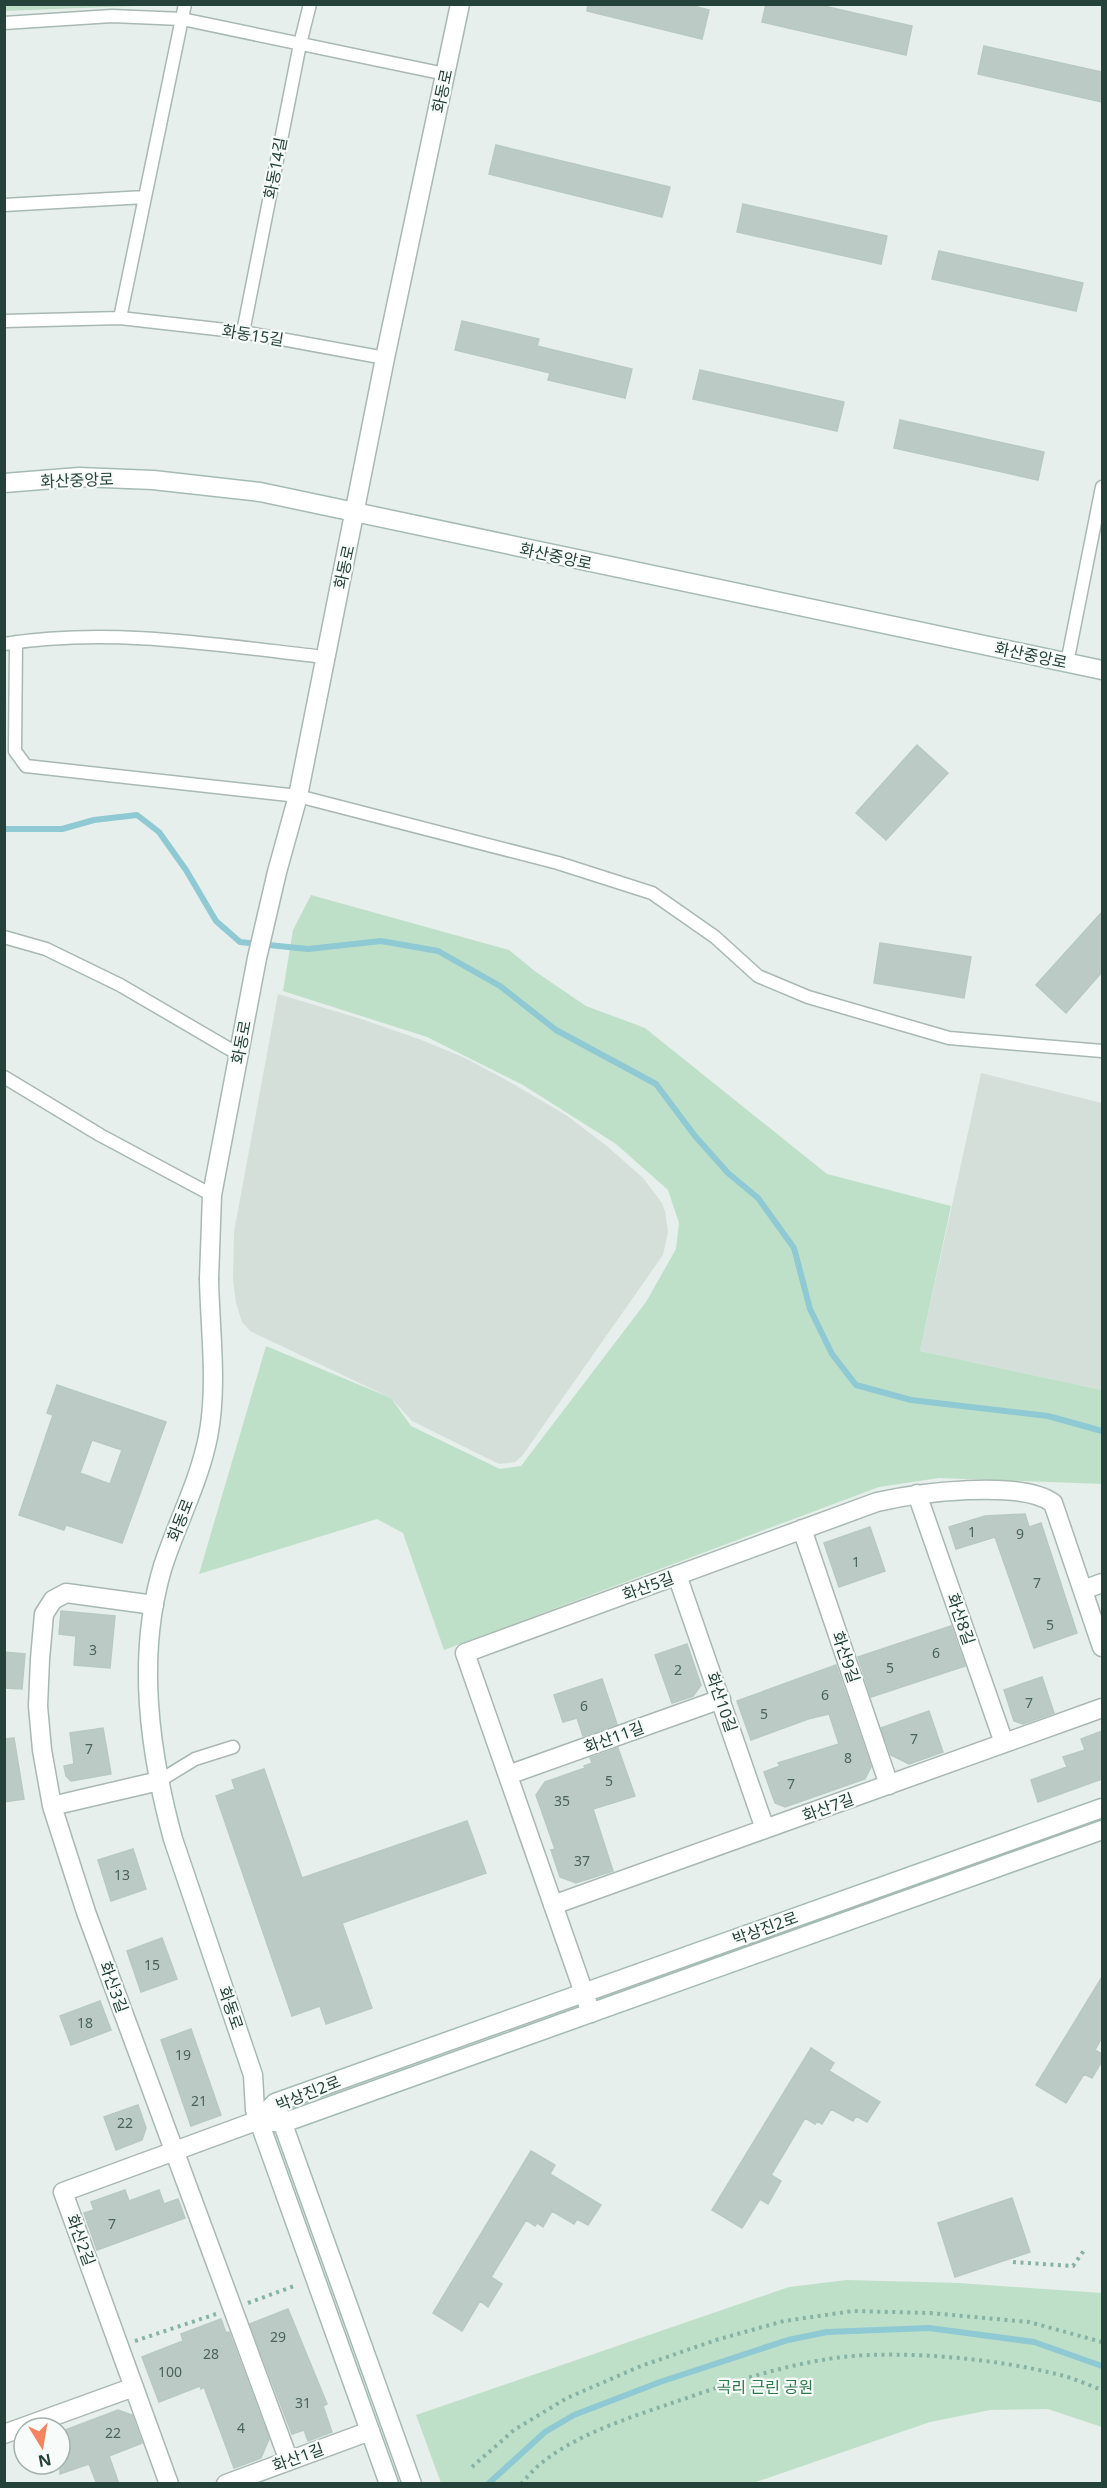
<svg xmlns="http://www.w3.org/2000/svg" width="1107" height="2488" font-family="'Noto Sans','Noto Sans KR',sans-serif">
<rect width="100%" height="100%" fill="#e6efeb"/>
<!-- built -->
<path fill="#d4dfda" d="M278 994 358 1018 419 1039 463 1057 508 1081 566 1115 608 1147 643 1178 662 1203 665 1211 668 1232 663 1255 522 1456 515 1462 499 1464 412 1421 391 1398 250 1331 242 1322 236 1303 233 1280 234 1232Z
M981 1073 1102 1103V1390L920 1351Z"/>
<!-- green -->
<path fill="#bfe0c8" d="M5 4H160V5L5 11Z
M311 895 509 950 536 972 586 1006 645 1028 827 1174 951 1206 920 1351 1102 1390V1484L939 1478 879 1487 444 1650 403 1533 377 1519 199 1574 266 1346 391 1398 411 1426 500 1469 521 1466 646 1302 676 1249 679 1223 668 1190 616 1144 523 1085 427 1037 283 991 293 930Z
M847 2280 959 2283 1102 2293V2427L1048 2409 990 2410 930 2422 753 2483H441L416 2415 789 2287Z"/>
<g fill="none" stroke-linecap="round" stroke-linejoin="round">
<!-- stream -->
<path stroke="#8ec9d4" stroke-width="6" d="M4 829H62L94 820 137 815 159 832 186 870 216 921 240 942 308 949 381 941 438 951 500 986 556 1030 656 1084 695 1136 728 1173 758 1198 794 1248 810 1309 832 1354 856 1385 911 1400 1048 1416 1102 1431
M488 2484 545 2432 574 2415 660 2382 788 2340 827 2332 929 2328 1034 2342 1102 2366"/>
</g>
<!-- building -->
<path fill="#bbcac4" stroke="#b8c9c2" stroke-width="1.5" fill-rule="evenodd" d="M588 4H686L709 10 702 39 587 11Z
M766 4H815L912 26 906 55 762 22Z
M984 46 1102 72V102L978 74Z
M496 145 670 187 662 217 489 174Z
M743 204 887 236 881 264 737 232Z
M939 251 1083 283 1076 311 932 279Z
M462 321 539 339 537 346 632 369 625 398 548 380 550 373 455 350Z
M700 370 844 402 837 431 693 399Z
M900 420 1044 452 1038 480 894 448Z
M917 745 948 773 886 840 856 813Z
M1102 912V972L1066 1013 1036 985Z
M880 943 971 957 964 998 874 983Z
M57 1385 166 1422 122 1543 66 1525 64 1530 19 1515 53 1415 47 1413ZM92 1440 122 1450 110 1484 80 1473Z
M1025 1514 1029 1527 1041 1523 1077 1633 1034 1648 995 1537 956 1549 949 1527 985 1516Z
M870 1527 885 1571 839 1587 824 1543Z
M61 1611 115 1616 110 1668 74 1665 76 1636 59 1634Z
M951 1626 965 1666 871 1697 858 1657Z
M687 1644 701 1685 693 1696 672 1703 655 1655Z
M4 1652 25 1654 22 1689 4 1688Z
M836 1665 871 1767 865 1779 785 1807 775 1803 764 1772 780 1766 778 1763 839 1744 829 1714 808 1719 751 1740 737 1701Z
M1042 1677 1054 1713 1023 1724 1014 1721 1004 1690Z
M602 1679 617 1724 583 1736 577 1718 563 1722 554 1695Z
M929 1711 943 1752 909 1764 891 1755 881 1728Z
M103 1728 111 1774 71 1781 66 1776 64 1766 74 1764 70 1733Z
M1102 1731V1779L1038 1802 1031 1780 1067 1767 1063 1757 1085 1750 1081 1739Z
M14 1738 24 1799 4 1802V1739Z
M618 1748 635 1796 593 1809 613 1871 576 1883 560 1877 551 1850 555 1849 536 1795 545 1782 585 1768 584 1766 592 1763 590 1758Z
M264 1769 302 1878 467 1821 486 1873 342 1923 372 2008 326 2024 320 2006 292 2016 216 1796 235 1789 232 1780Z
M133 1849 146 1889 111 1901 98 1860Z
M162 1938 177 1979 141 1992 127 1951Z
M1102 1977V2037L1095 2050 1102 2054V2061L1092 2078 1084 2074 1066 2103 1036 2085Z
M100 2001 111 2030 71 2045 60 2016Z
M191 2029 221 2115 191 2126 161 2040Z
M811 2048 834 2063 829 2071 880 2102 867 2122 856 2116 853 2121 831 2109 822 2124 817 2121 815 2124 805 2118 771 2175 781 2181 768 2204 760 2199 742 2228 712 2210Z
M138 2105 146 2128 142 2140 116 2150 104 2117Z
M531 2151 555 2165 550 2174 601 2205 588 2225 577 2219 574 2224 552 2211 543 2227 537 2223 535 2226 526 2220 491 2277 502 2284 488 2307 480 2301 462 2331 433 2313Z
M125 2190 129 2201 159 2190 164 2204 178 2199 185 2218 97 2250 84 2213 94 2210 91 2202Z
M1012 2198 1030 2252 955 2277 938 2223Z
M288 2309 327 2404 323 2406 332 2432 308 2441 304 2430 292 2434 250 2324Z
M221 2319 226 2333 229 2332 269 2439 261 2458 234 2468 204 2387 201 2389 200 2386 159 2402 142 2357 183 2341 181 2334Z
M118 2410 132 2415 142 2443 109 2456 119 2484H97L89 2464 60 2474V2432Z"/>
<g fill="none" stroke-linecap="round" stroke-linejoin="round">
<!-- lane casing -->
<g stroke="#a8b8b2" stroke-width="15">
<path id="lane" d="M4 23 112 16 182 19 445 74
M4 205 145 197
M120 318 185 4
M4 321 120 318 243 332 385 358
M243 332 300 44 310 4
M16 642 15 751 26 766 298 796 558 863 652 893 715 937 758 976 808 997 949 1038 1102 1051
M4 644C111 627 218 645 324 657
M1067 663 1102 487
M4 937 46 949 120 985 238 1054
M4 1077 100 1135 212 1195
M159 1781 195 1759 233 1747"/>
</g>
<!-- street casing -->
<g stroke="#a8b8b2" stroke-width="21">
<path id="street" d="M209 1279 212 1195 257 958 277 872 298 796 385 358 460 4
M917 1494 1004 1743
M802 1529 889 1785
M677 1575 765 1829
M1083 1590 1102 1583
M154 1605 66 1593 53 1600 44 1614 40 1659 38 1706 42 1750 52 1806 86 1912 289 2461
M508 1775 721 1699
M52 1806 159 1781
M553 1905 1102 1708
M591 2013 465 1653 877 1502C916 1493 1021 1479 1053 1503L1102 1647
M4 2434 134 2387
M169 2484 63 2192 259 2120
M226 2484 370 2431"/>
</g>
<!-- secondary casing -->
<g stroke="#a4bbb3" stroke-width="21">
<path id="secondary" d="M4 483 79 477 153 480 260 492 1102 670
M209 1279C210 1331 218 1386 208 1437 199 1482 177 1523 163 1566 136 1655 149 1750 173 1839L253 2075 255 2110 389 2484
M279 2113 412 2484
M259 2120 275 2103 1102 1808
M259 2120 283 2123 1102 1830"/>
</g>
<!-- path -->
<path stroke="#86b3a5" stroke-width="4" stroke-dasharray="3 4.5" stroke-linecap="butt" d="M1013 2262 1073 2266 1085 2249
M248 2303 297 2285
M135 2341 216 2314
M472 2467 514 2430 567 2398 641 2366 716 2340 784 2321 853 2311 930 2313 1029 2322 1102 2342
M521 2484C528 2476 535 2468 544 2461 580 2433 629 2418 672 2403 727 2384 784 2364 843 2357 904 2350 1000 2359 1060 2375 1074 2378 1088 2385 1102 2390"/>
<!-- lane -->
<use href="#lane" stroke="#fff" stroke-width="12"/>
<!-- street -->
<use href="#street" stroke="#fff" stroke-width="18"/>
<!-- secondary -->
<use href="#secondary" stroke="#fff" stroke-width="18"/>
</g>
<g text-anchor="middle" stroke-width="4.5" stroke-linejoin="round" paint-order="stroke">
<!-- number labels -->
<g font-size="14" fill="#4a645c">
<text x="972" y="1537">1</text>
<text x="1020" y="1539">9</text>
<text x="856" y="1567">1</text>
<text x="1037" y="1588">7</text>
<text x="1050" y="1630">5</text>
<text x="93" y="1655">3</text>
<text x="936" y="1658">6</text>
<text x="890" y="1673">5</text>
<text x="678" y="1675">2</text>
<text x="825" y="1700">6</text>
<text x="1029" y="1708">7</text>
<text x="584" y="1711">6</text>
<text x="764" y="1719">5</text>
<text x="914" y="1744">7</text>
<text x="89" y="1754">7</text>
<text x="848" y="1763">8</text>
<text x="609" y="1786">5</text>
<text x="791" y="1789">7</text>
<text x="562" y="1806">35</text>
<text x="582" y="1866">37</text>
<text x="122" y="1880">13</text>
<text x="152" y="1970">15</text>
<text x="85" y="2028">18</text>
<text x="183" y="2060">19</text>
<text x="199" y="2106">21</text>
<text x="125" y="2128">22</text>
<text x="112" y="2229">7</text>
<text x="278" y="2342">29</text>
<text x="211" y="2359">28</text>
<text x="170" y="2377">100</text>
<text x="303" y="2408">31</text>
<text x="241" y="2433">4</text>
<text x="113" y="2438">22</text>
</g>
<!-- street labels -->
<g font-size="16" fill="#24423a" stroke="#f7fbf9">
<text transform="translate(442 91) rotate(-78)" y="6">화동로</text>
<text transform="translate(275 168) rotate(-79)" y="6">화동14길</text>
<text transform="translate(253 335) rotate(9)" y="6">화동15길</text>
<text transform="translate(77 480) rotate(-2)" y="6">화산중앙로</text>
<text transform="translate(556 556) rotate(12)" y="6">화산중앙로</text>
<text transform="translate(344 567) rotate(-78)" y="6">화동로</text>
<text transform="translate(1031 655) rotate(12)" y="6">화산중앙로</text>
<text transform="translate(241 1042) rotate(-79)" y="6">화동로</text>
<text transform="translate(180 1520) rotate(-69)" y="6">화동로</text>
<text transform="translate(648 1586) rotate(-20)" y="6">화산5길</text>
<text transform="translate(961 1619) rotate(71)" y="6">화산8길</text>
<text transform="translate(846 1657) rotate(71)" y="6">화산9길</text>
<text transform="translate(722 1702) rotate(71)" y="6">화산10길</text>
<text transform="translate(614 1737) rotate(-20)" y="6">화산11길</text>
<text transform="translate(828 1807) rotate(-20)" y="6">화산7길</text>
<text transform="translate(765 1928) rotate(-20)" y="6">박상진2로</text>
<text transform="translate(114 1987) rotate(70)" y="6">화산3길</text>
<text transform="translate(231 2008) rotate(71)" y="6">화동로</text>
<text transform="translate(308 2093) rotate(-22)" y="6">박상진2로</text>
<text transform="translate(81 2240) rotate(70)" y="6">화산2길</text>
<text transform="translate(298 2457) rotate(-20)" y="6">화산1길</text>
</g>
<!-- park labels -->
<g font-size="16" fill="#2d7a4b" stroke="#f7fbf9">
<text x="765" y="2393">곡리 근린 공원</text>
</g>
</g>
<!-- border -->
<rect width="1107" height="2488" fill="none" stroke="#24423a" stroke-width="12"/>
<!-- north arrow -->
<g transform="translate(42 2446) rotate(169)"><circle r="28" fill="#f7fbf9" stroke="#a3b1ad" stroke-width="1.5"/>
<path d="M0-4.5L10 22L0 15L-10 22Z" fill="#f4845f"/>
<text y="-9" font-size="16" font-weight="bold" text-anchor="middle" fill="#24423a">N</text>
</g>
</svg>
